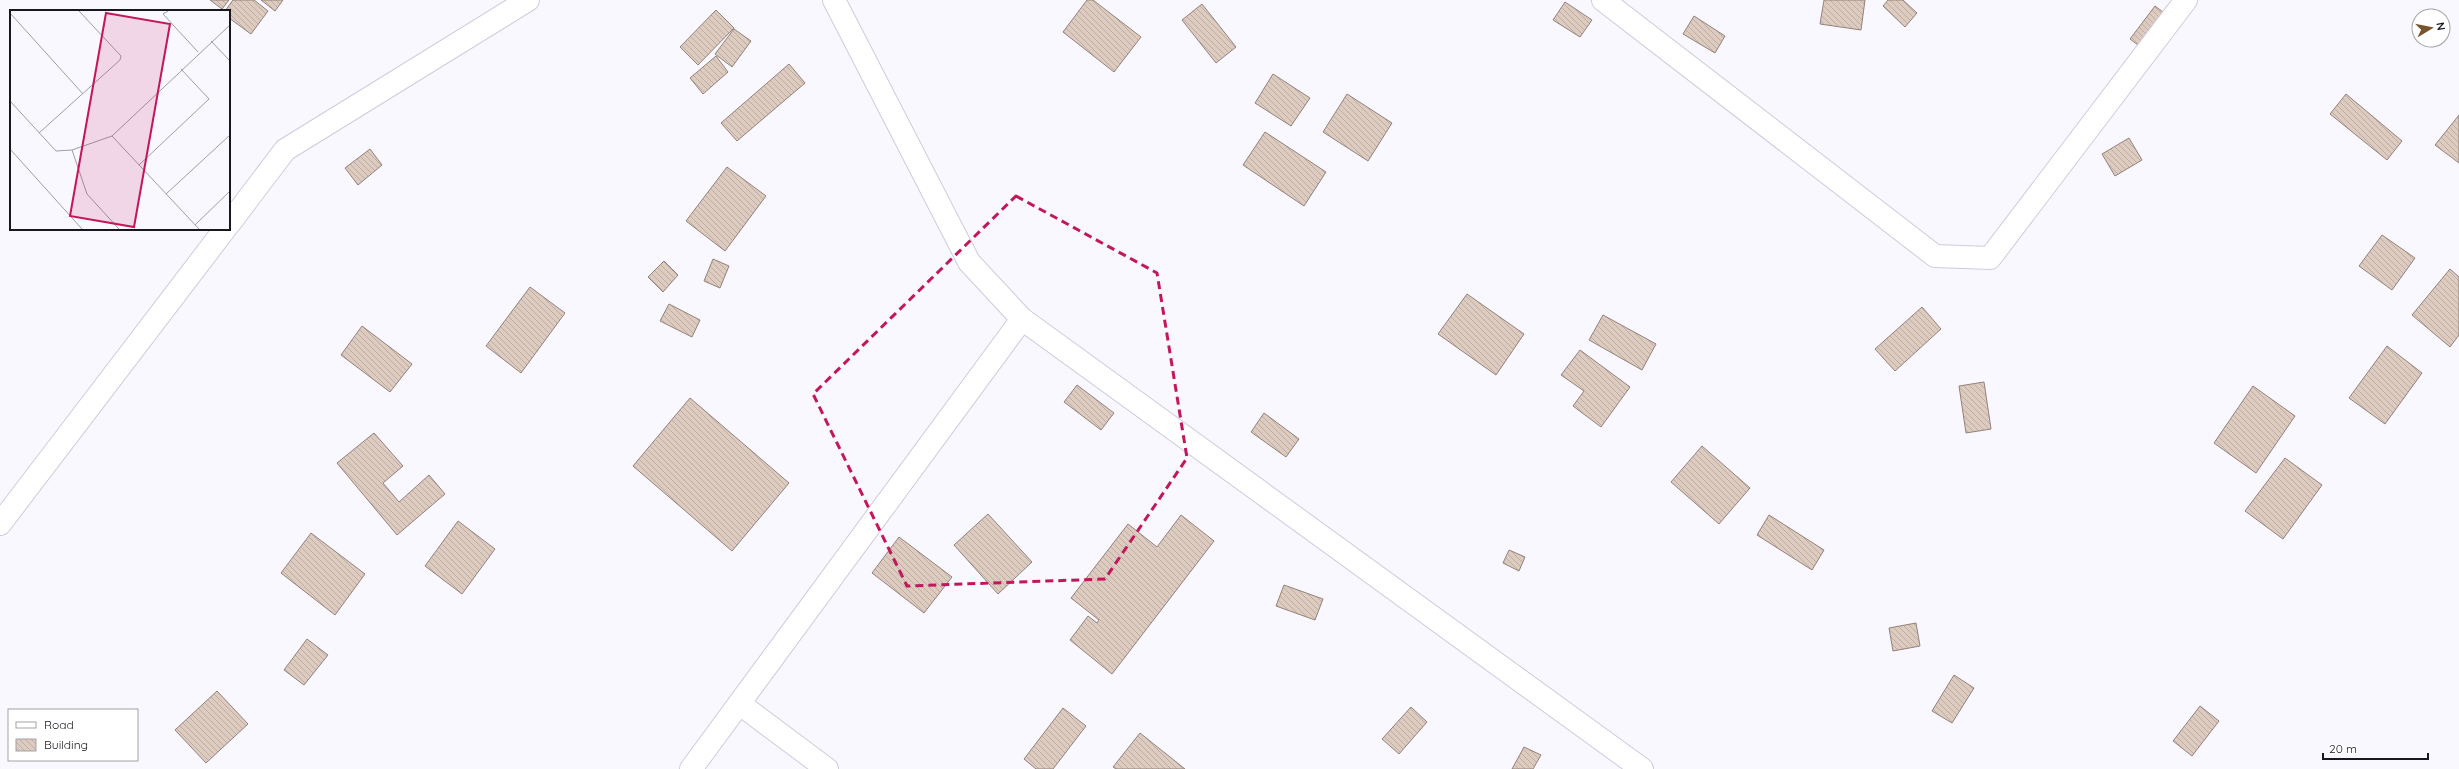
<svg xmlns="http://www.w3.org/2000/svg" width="2459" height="769" font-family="Quicksand,sans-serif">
<defs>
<pattern id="building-back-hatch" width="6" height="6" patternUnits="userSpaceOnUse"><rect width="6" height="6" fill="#ddcbc0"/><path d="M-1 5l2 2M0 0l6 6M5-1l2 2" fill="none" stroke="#bdaea5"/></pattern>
</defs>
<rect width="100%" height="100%" fill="#f9f7ff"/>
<!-- building -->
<path fill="url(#building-back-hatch)" stroke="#938278" d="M210 0H229L222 9Z
M233 0H254L268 11 251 34 229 18V11H225Z
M261 0H283L275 11Z
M1087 0H1093L1141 37 1114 72 1063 32Z
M1824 0H1865L1861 30 1820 24Z
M1888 0H1903L1917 13 1905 27 1883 6Z
M1565 2 1592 20 1580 37 1553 20Z
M1202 4 1236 47 1216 63 1182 20Z
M2155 6 2167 15 2142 48 2130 39Z
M716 10 734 28 698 65 680 47Z
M1694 16 1725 36 1715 53 1683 34Z
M734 29 751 41 732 67 715 54Z
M716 56 728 72 703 94 690 78Z
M789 64 805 83 737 141 721 123Z
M1273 74 1310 98 1291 126 1255 103Z
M1347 94 1392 123 1368 161 1323 132Z
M2346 94 2402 141 2387 160 2330 114Z
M2459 115V163L2435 145Z
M1265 132 1326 172 1304 206 1243 165Z
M2129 138 2142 160 2115 176 2102 154Z
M370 149 382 165 358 185 345 168Z
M727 167 766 196 725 251 686 221Z
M2382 235 2415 258 2392 290 2359 266Z
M713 259 729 266 720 288 704 281Z
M664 261 678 275 663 292 648 277Z
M2450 269 2459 277V335L2450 347 2412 315Z
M530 287 565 313 521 373 486 346Z
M1467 294 1524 334 1496 375 1438 334Z
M669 304 700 320 692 337 660 321Z
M1922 307 1941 329 1895 371 1875 349Z
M1603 315 1656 344 1642 370 1589 340Z
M362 326 412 364 390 392 341 355Z
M2387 346 2422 373 2385 424 2349 398Z
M1580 350 1630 387 1601 427 1573 406 1584 391 1561 375Z
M1984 382 1991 429 1966 433 1959 386Z
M1077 385 1114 413 1101 430 1064 402Z
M2253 386 2295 416 2256 473 2214 443Z
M690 398 789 483 732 551 633 466Z
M1264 413 1299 439 1286 457 1251 432Z
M374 433 403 466 383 483 399 502 429 475 445 494 397 535 337 463Z
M1702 446 1750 488 1719 524 1671 482Z
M2285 458 2322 485 2283 539 2245 511Z
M988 514 1032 562 998 594 954 545Z
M1181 515 1214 541 1112 674 1070 640 1088 616 1097 623 1099 620 1071 598 1128 524 1157 547Z
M1769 515 1824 550 1812 570 1757 535Z
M458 521 495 549 462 594 425 566Z
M311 533 365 574 335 615 281 573Z
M899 537 952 577 924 613 872 573Z
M1509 550 1525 557 1519 571 1503 563Z
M1284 585 1323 599 1315 620 1276 606Z
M1916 623 1920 646 1893 651 1889 628Z
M307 639 328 655 304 685 284 670Z
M1954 675 1974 688 1952 723 1932 711Z
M217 691 248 724 206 763 175 730Z
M2200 706 2219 721 2192 756 2173 741Z
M1411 707 1427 722 1399 754 1382 739Z
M1063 708 1086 726 1053 769H1036L1024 759Z
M1140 733 1185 769H1116L1113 767Z
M1524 747 1541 755 1533 769H1512Z"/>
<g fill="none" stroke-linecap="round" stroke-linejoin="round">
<!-- street casing -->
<g stroke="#cfcbdd" stroke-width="24">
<path id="street" d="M834 0 969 262 1022 319
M1603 0 1935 256 1990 258 2186 0
M229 224 285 150 528 0
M0 524 225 229
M740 704 827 769
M691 769 1022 319 1642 769"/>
</g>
<!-- street -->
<use href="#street" stroke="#fff" stroke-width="22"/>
</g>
<!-- marked area -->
<path fill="none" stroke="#c2185b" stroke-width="3" stroke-dasharray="8 5" stroke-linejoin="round" d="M1016 196 1157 273 1187 458 1105 579 907 586 813 394Z"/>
<!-- overview -->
<g transform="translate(10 10)">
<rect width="220" height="220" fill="#f9f7ff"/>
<path fill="none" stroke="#9f9da5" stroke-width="1" d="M158 1 153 4 188 42M0 3 73 84M201 31 220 51M0 91 46 141 62 140 102 126M29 123 110 50 111 46 69 1M0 139 72 219M62 140 77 184 109 219M129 155 199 89 171 59M156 184 220 125M185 215 220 181M189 219 102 126 220 15"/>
<path fill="#c2185b" fill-opacity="0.15" stroke="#c2185b" stroke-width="2" d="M96 3 160 14 124 217 60 206Z"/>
<rect width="220" height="220" fill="none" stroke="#18171d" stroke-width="2"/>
</g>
<!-- legend -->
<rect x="8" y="709" width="130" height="52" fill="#ffffff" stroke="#a3a2a5"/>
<rect x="16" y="722" width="20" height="6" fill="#ffffff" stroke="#a3a2a5"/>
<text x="44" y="729" font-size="12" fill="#18171d">Road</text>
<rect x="16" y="739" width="20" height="12" fill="url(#building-back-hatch)" stroke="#a3a2a5"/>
<text x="44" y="749" font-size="12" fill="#18171d">Building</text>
<!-- north arrow -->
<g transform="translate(2431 28) rotate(80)"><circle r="19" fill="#ffffff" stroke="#a3a2a5"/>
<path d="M0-3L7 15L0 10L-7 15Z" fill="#79552e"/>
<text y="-6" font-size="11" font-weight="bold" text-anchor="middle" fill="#18171d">N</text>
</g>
<!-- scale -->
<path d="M2323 753v6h105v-6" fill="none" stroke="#18171d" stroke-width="2"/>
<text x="2329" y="753" font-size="12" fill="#18171d" stroke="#ffffff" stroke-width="3" paint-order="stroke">20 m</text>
</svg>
